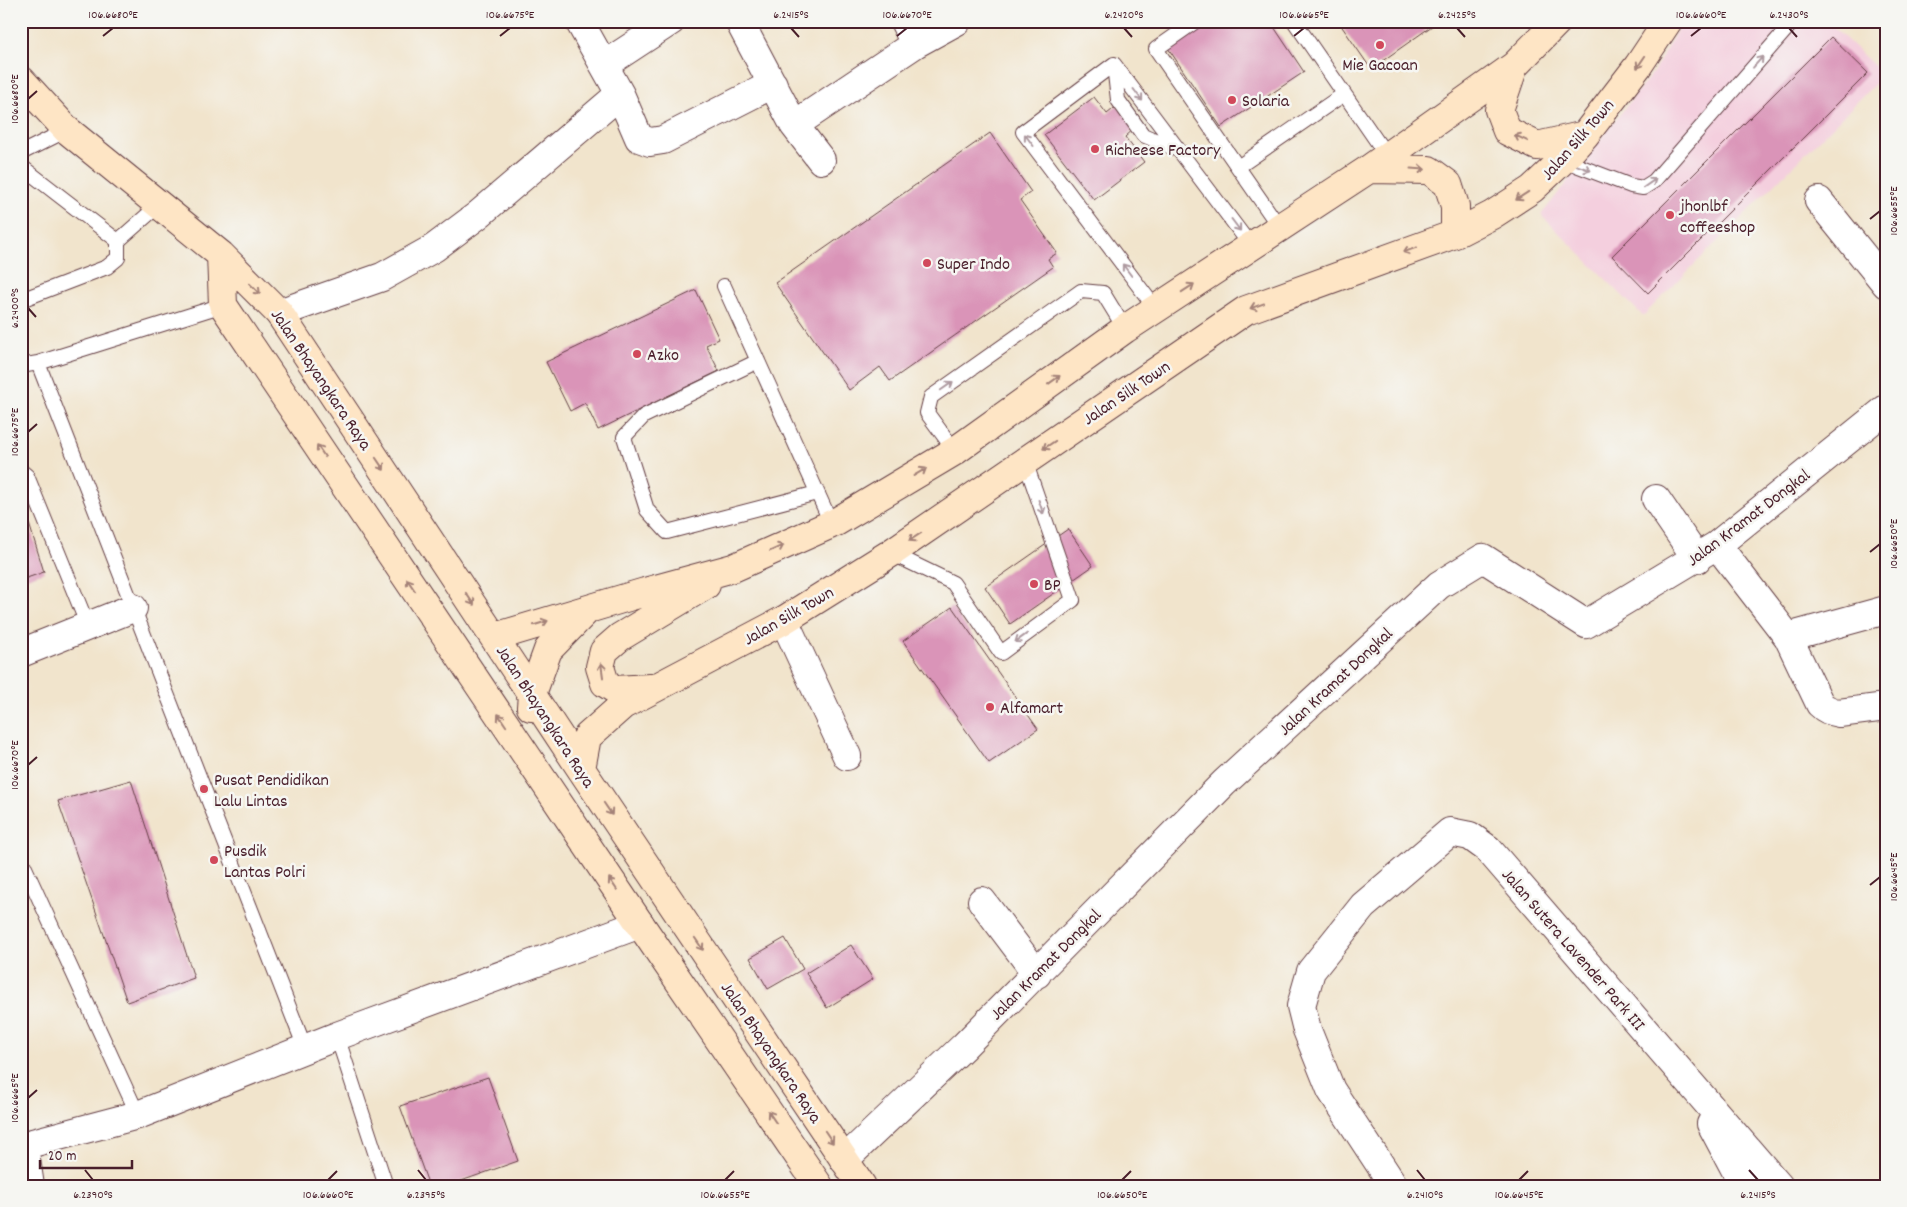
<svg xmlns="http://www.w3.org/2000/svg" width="1907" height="1207" font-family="Dekko,sans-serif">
<rect width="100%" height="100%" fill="#f6f6f2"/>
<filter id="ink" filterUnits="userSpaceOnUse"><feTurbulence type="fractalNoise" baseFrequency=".02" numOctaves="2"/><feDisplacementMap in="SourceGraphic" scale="10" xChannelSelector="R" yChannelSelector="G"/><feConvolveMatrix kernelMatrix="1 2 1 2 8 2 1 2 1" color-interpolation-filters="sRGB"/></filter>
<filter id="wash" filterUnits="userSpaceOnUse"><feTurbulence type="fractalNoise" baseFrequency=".0096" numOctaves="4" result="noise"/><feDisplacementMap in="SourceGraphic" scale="20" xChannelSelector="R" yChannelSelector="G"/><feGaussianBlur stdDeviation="1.12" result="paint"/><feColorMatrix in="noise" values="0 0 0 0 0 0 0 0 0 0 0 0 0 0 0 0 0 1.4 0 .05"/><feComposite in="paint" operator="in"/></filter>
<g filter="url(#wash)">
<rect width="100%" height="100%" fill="#f1e4cc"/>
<!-- built -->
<path fill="#f4cfde" d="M1682 21H1827L1884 75 1643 316 1541 215 1654 71Z"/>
<g id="blocks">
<!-- building -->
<path fill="#da94b8" d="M1209 21H1270L1304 72 1221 127 1168 48Z
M1338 21H1439L1371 69Z
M1831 37 1868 73 1648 293 1612 256Z
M1094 97 1107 114 1118 105 1135 128 1125 137 1144 162 1094 200 1044 135Z
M990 133 1031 192 1020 200 1057 253 1048 259 1053 267 890 381 880 367 849 390 775 283Z
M21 280 25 291 21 292Z
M696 290 719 339 706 345 719 371 598 430 585 403 570 411 546 362Z
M23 504 44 572 21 580V505Z
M1068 529 1093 566 1010 624 985 587Z
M952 607 1038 729 989 763 903 641Z
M131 780 194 978 127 1002 58 801Z
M785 938 803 969 768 989 750 958Z
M851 945 873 979 827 1008 806 973Z
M488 1077 518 1161 447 1186H429L400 1106Z"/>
</g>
</g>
<g filter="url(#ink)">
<use href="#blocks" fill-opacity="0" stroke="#633d43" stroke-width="1"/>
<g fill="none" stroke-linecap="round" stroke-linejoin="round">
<!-- service casing -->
<g stroke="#633d43" stroke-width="16">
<path id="service" d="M1196 21 1156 49 1280 228
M1294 21 1387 156
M1114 65 1118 100 1143 135 1178 150
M21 153 67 130
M1563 160 1631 186 1643 188 1654 181 1790 25V21
M21 166 118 241V258L107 267 21 300
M1238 167 1344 94
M118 241 160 204
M724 286 827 514 836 522
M1156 309 1023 132 1114 64 1251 246
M758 361 644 416 624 437 647 510 667 532 817 493
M38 363 305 1048
M21 366 38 363 223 305
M955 451 927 413 931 397 1081 291 1103 293 1125 329
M21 471 27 476 88 626
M891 553 953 583 1001 653 1073 600 1025 461
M21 859 138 1115
M337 1036 386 1186"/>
</g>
<!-- minor casing -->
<g stroke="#633d43" stroke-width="30">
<path id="minor" d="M579 21 620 94 639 138 650 142 663 140 773 84
M739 21 794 125 821 160
M904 21 915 44
M604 65 671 21
M794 125 915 44 957 21
M1819 201 1886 284
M279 313 382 277 434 248 478 215 620 94
M1656 499 1697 559
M1717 545 1788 637 1820 704C1825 709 1831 712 1839 713L1886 707
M784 620 847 756
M1788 637 1886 610
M21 653 133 608
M982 901 1037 974
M1711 1124 1744 1186
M21 1146 138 1115 337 1036 640 924
M24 1146 30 1186
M844 1160 964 1046 1224 783 1439 585 1483 558 1586 624 1717 545 1886 409
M1394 1186 1331 1090 1307 1030 1301 1006 1311 971 1363 906 1450 832 1470 836 1488 849 1779 1186"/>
</g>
<!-- secondary casing -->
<g stroke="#633d43" stroke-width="30">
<path id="secondary" d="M1514 66 1499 110 1507 131 1537 146 1585 135
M21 80 67 130 221 255 279 313 581 769 862 1186
M1369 169 1429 170 1448 184 1455 206V234
M221 255 223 305 640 924 819 1186
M495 637 645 592 733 568 836 522 955 451 1125 329 1369 169 1514 66 1558 21
M650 688 616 690 605 683 600 667 604 651 620 637 706 585
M531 707 532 694 548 650 586 611
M581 769 587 737 623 705 784 620 891 553 1246 310 1455 234 1492 215 1532 189 1563 160 1585 135 1638 66 1668 21"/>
</g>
<!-- service -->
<use href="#service" stroke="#fff" stroke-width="14"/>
<!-- minor -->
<use href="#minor" stroke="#fff" stroke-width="28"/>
<!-- secondary -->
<use href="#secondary" stroke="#fee5c5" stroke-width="28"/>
</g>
<!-- one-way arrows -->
<defs><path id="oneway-shaft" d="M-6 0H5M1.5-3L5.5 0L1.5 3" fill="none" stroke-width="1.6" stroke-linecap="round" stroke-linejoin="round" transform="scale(1.25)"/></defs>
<g stroke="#a48278">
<use href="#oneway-shaft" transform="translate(1641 62) rotate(124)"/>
<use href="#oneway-shaft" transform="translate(1521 138) rotate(-155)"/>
<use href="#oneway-shaft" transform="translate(1418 169) rotate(4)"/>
<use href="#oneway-shaft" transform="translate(1522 196) rotate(147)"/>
<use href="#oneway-shaft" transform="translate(1410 250) rotate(160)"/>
<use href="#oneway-shaft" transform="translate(1188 288) rotate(-33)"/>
<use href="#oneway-shaft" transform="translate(255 289) rotate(45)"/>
<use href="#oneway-shaft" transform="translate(1257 306) rotate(160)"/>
<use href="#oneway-shaft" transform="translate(1054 380) rotate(-36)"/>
<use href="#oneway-shaft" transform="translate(1049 445) rotate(146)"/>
<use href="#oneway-shaft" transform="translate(321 451) rotate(-124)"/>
<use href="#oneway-shaft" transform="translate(380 464) rotate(56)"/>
<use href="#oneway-shaft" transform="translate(920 472) rotate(-31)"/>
<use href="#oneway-shaft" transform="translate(915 537) rotate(146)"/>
<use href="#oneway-shaft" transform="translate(777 548) rotate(-24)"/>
<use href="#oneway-shaft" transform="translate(411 585) rotate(-124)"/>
<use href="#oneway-shaft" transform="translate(470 599) rotate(56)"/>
<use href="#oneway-shaft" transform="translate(541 623) rotate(-17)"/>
<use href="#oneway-shaft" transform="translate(602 670) rotate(-98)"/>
<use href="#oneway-shaft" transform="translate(502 720) rotate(-124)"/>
<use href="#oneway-shaft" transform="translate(608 809) rotate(56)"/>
<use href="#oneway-shaft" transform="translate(613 884) rotate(-124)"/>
<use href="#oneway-shaft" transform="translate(699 944) rotate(56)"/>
<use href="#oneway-shaft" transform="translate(772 1117) rotate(-124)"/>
<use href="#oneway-shaft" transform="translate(829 1137) rotate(56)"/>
</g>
<g stroke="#ae9aa0">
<use href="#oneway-shaft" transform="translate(1758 62) rotate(-49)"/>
<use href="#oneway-shaft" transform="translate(1138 95) rotate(53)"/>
<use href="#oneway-shaft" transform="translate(1029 140) rotate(-127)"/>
<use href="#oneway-shaft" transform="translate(1584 168) rotate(21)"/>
<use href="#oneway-shaft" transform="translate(1650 183) rotate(-35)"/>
<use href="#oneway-shaft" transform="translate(1236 225) rotate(53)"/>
<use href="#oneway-shaft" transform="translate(1127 270) rotate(-127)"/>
<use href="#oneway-shaft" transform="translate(947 386) rotate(-35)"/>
<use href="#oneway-shaft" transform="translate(1041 507) rotate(71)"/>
<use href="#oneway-shaft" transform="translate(1021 638) rotate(144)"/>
</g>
</g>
<!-- ticks -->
<path fill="none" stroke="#4a1f2b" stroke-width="2" d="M791 28 799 37M1124 28 1132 37M1457 28 1465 37M1789 28 1797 37M103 36 113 28M500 36 510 28M897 36 907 28M1294 36 1304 28M1691 36 1701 28M28 99 37 91M1870 219 1880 211M28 308 36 317M28 432 37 424M1870 552 1880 544M28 765 37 757M1870 885 1880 877M28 1098 37 1090M85 1170 93 1180M418 1170 426 1180M1417 1170 1425 1180M1749 1170 1758 1180M328 1180 337 1171M725 1180 734 1171M1122 1180 1131 1171M1519 1180 1528 1171"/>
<!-- markers -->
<g fill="#d1495b" stroke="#f6f6f2" stroke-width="2">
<circle cx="1380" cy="45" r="5"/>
<circle cx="1232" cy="100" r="5"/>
<circle cx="1095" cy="149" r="5"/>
<circle cx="1670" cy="215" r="5"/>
<circle cx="927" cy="263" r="5"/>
<circle cx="637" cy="354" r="5"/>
<circle cx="1034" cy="584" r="5"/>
<circle cx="990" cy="707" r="5"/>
<circle cx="204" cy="789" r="5"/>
<circle cx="214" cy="860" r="5"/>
</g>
<g text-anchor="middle" stroke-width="5" stroke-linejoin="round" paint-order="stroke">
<!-- poi labels -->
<g font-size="18" fill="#4a1f2b" stroke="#f6f6f2" text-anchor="start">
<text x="1380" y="70" text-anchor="middle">Mie Gacoan</text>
<text x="1242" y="106">Solaria</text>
<text x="1105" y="155">Richeese Factory</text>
<text x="1680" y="211">jhonlbf<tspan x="1680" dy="21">coffeeshop</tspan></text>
<text x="937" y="269">Super Indo</text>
<text x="647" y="360">Azko</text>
<text x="1044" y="590">BP</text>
<text x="1000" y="713">Alfamart</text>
<text x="214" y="785">Pusat Pendidikan<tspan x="214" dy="21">Lalu Lintas</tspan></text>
<text x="224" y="856">Pusdik<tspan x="224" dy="21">Lantas Polri</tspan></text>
</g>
<!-- street labels -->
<g font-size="18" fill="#4a1f2b" stroke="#f6f6f2">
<text transform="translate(1577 139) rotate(-49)" y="6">Jalan Silk Town</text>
<text transform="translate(322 379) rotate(56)" y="6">Jalan Bhayangkara Raya</text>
<text transform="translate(1126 392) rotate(-34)" y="6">Jalan Silk Town</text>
<text transform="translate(1748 517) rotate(-37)" y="6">Jalan Kramat Dongkal</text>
<text transform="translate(788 615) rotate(-30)" y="6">Jalan Silk Town</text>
<text transform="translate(1335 681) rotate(-43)" y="6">Jalan Kramat Dongkal</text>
<text transform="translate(546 716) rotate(57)" y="6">Jalan Bhayangkara Raya</text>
<text transform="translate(1574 949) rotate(49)" y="6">Jalan Sutera Lavender Park III</text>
<text transform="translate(1045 964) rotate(-45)" y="6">Jalan Kramat Dongkal</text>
<text transform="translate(772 1052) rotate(56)" y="6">Jalan Bhayangkara Raya</text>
</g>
</g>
<!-- margin -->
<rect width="1907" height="1207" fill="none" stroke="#f6f6f2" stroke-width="55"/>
<!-- scale -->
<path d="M40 1160v8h92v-8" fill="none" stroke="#4a1f2b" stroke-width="2.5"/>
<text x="48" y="1160" font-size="15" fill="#4a1f2b" stroke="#f6f6f2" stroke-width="4" paint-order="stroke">20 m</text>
<rect x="28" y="28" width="1852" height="1152" fill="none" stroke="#4a1f2b" stroke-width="2"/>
<g font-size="12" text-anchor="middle" fill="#4a1f2b">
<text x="113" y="18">106.6680°E</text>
<text x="510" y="18">106.6675°E</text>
<text x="791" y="18">6.2415°S</text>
<text x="907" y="18">106.6670°E</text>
<text x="1124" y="18">6.2420°S</text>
<text x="1304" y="18">106.6665°E</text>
<text x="1457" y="18">6.2425°S</text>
<text x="1701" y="18">106.6660°E</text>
<text x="1789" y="18">6.2430°S</text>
<text transform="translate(14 99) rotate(-90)" y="4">106.6680°E</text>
<text transform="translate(1893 211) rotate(-90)" y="4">106.6655°E</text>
<text transform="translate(14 308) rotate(-90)" y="4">6.2400°S</text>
<text transform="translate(14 432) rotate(-90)" y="4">106.6675°E</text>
<text transform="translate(1893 544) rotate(-90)" y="4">106.6650°E</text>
<text transform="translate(14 765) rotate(-90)" y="4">106.6670°E</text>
<text transform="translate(1893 877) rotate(-90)" y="4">106.6645°E</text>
<text transform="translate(14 1098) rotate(-90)" y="4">106.6665°E</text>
<text x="93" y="1198">6.2390°S</text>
<text x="328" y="1198">106.6660°E</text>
<text x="426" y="1198">6.2395°S</text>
<text x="725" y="1198">106.6655°E</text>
<text x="1122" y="1198">106.6650°E</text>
<text x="1425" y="1198">6.2410°S</text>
<text x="1519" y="1198">106.6645°E</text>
<text x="1758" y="1198">6.2415°S</text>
</g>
</svg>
